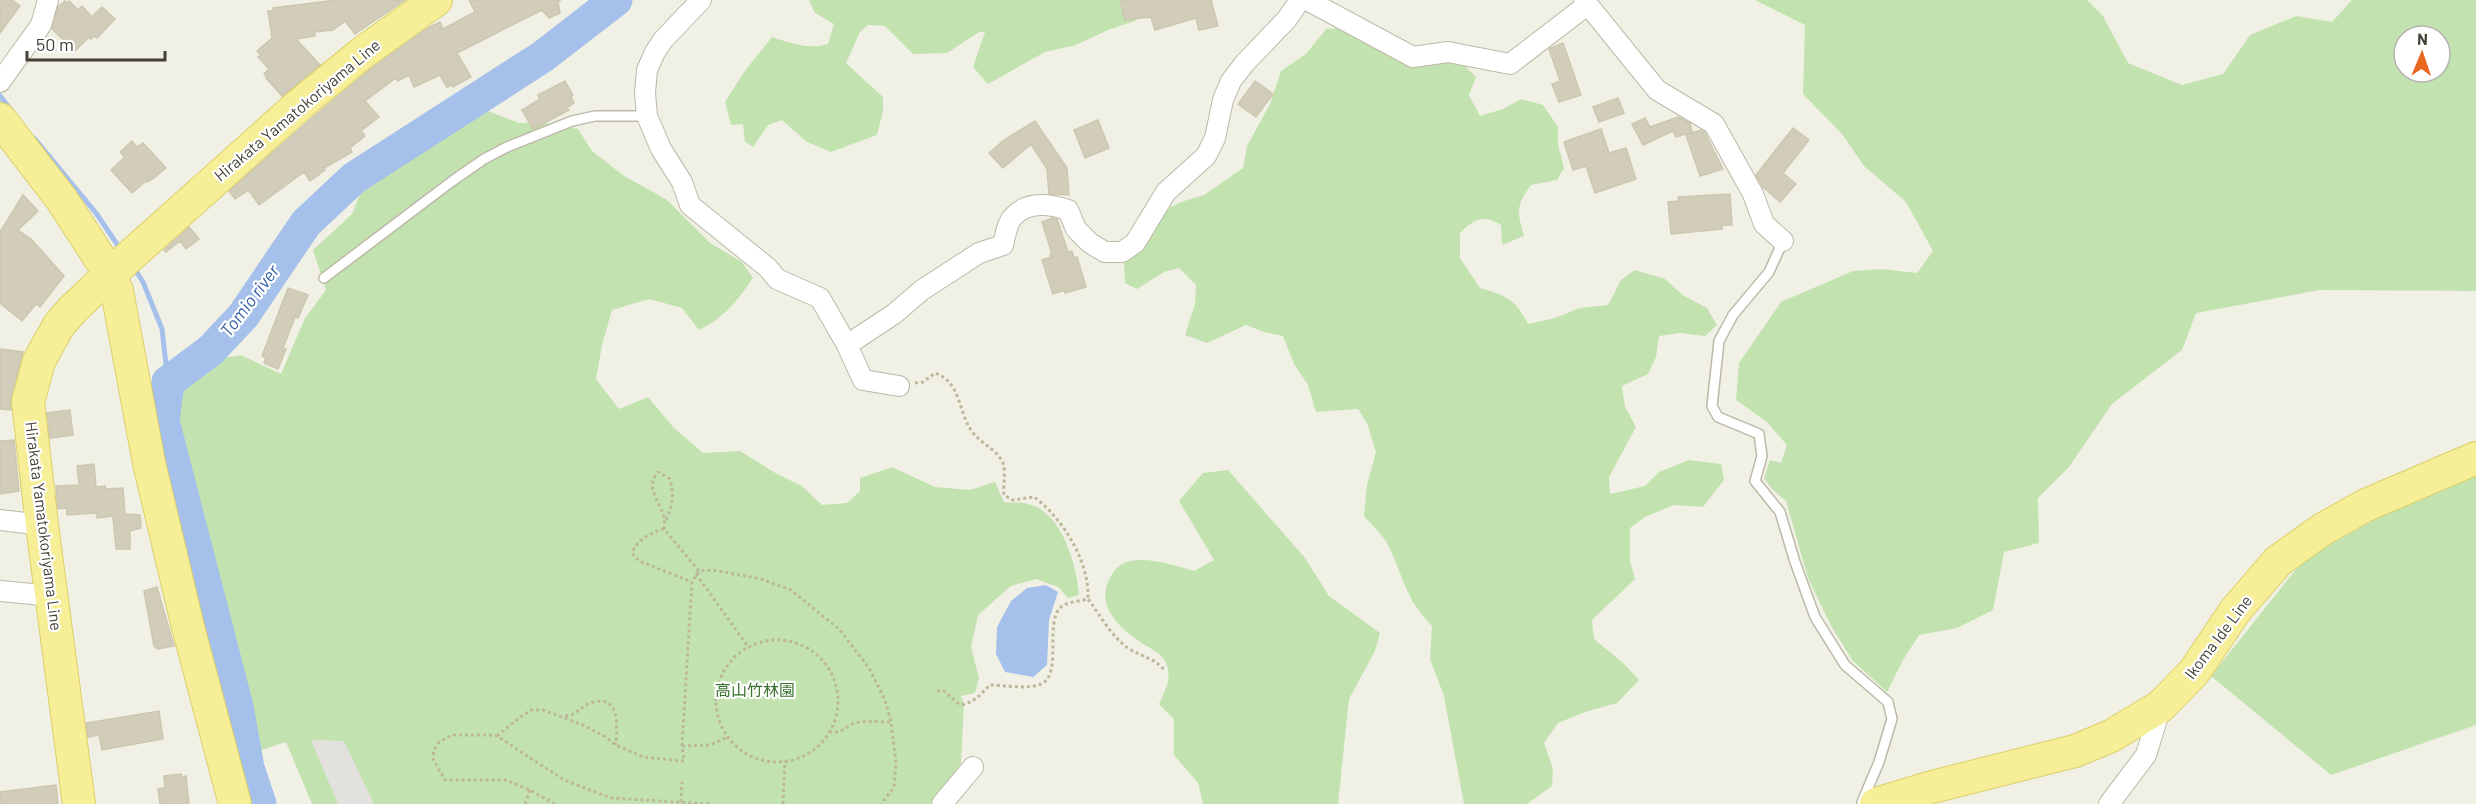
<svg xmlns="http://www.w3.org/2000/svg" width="2476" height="804" font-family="Barlow,'Noto Sans JP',sans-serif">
<rect width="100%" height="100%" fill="#f1f0e5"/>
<!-- green -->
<path fill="#c2e3b0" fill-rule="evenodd" d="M809 0H1151L1145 4 1135 21 1108 30 1076 45 1045 52 988 84 973 67 985 32H979L947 53 913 54 885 26 868 25 860 32 846 63 883 97V111L877 135 831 152 807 142 782 120 768 125 753 147 745 142 743 124 731 125 725 102 744 72 772 37C790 43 809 50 828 44L834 24 815 13Z
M1755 0H2087L2103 16 2128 63 2182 85 2223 74 2250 35 2296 16 2332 22 2352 0H2476V291L2320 290 2196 313 2182 350 2112 404 2069 467 2038 498 2039 543 2004 552 1993 610 1957 628 1919 635 1903 660 1887 692 1853 661 1831 626 1808 578 1786 501 1772 489 1764 478 1770 460 1781 463 1787 445 1767 422 1736 400 1739 363 1781 302 1853 271 1881 269 1917 273 1933 251 1906 202 1864 166 1842 134 1803 94 1805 25ZM2404 36H2440V72H2404Z
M1348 28 1465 66 1476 77 1469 95 1480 116 1503 109 1521 99 1543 105 1558 127V144L1564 168 1557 180 1531 185C1516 205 1517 212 1524 236L1502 245 1501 225C1484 214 1474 219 1460 233V258L1480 288C1506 295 1516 300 1528 324L1555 318 1580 308 1608 305 1621 280 1635 270 1665 279 1684 296 1707 308 1717 325 1705 336 1680 333 1659 336 1656 357 1648 374 1622 386 1625 407 1636 427 1609 477 1610 494 1645 486 1659 472 1689 460 1721 464 1724 480 1703 507 1674 505 1645 517 1630 528V561L1635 579 1592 620 1594 639 1622 662 1639 680 1617 703 1588 711 1558 723 1544 743 1553 769 1552 786 1527 804H1464L1444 696 1430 659 1432 626C1406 601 1403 575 1388 545 1382 534 1372 525 1364 516L1367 485 1376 452 1367 423 1358 409 1316 412 1308 385 1294 364 1283 336 1264 332 1246 325 1207 343 1185 335 1195 304 1196 285 1179 268 1164 272 1137 289 1125 283 1124 263 1163 211 1181 202 1204 195 1243 168 1247 146 1270 104 1281 71 1306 54 1326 29Z
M488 111 519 123H546L578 129 592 151 624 176 666 199 710 243 742 262 753 278C738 300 724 318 699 330L682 308 649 299 612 310 602 345 596 379 619 409 648 397 673 427 703 453 740 451 777 474 802 486 822 505 847 503 860 491V478L892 467 935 487 970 490 995 482 1004 502C1012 503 1021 502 1028 504 1062 511 1077 566 1079 595L1068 598 1058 587 1036 579 1011 586 978 615 971 647 979 678 975 693 961 696 964 704 961 763 933 804H312L286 742 258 751 238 659 217 584 201 537 195 507 181 467 178 440 173 422 179 416 176 385 216 359 241 355 281 374 305 318 326 290 313 250 352 214 360 194 431 145Z
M2476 469V725L2331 775 2211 676 2305 558 2452 477Z
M1228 470 1305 558 1329 596 1380 633 1375 651 1349 699 1338 804H1203L1198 783 1174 755V719L1159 704C1166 688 1173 677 1165 661 1162 654 1150 648 1143 644 1116 626 1091 602 1115 570 1131 550 1173 565 1194 571L1214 560 1179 501 1203 473Z"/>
<!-- parking -->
<path fill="#e2e1dd" d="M311 740 344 741 374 804H338Z"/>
<!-- water -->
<path fill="#a4c0eb" d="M1046 585 1058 592 1049 620 1047 665 1033 677 1005 672 996 654 997 627 1011 601 1027 588Z"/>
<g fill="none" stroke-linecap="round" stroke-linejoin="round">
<!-- stream -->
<path stroke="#a4c0eb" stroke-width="5" d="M0 96 12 111
M35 139 96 213 121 250
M134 268 143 282 162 329 168 382"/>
<!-- river -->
<path stroke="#a4c0eb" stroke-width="33" d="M260 804 248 768 237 707 163 421 168 382 210 351 243 316 306 223 354 178 542 57 616 0"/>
</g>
<!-- building -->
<path fill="#d2cdbb" stroke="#ccc7af" stroke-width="1.5" d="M0 0H12L20 6 0 33Z
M337 0H405L355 34 345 21 333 30 314 32 315 36 296 39 320 65 282 96 266 78 267 77 264 74 269 69 258 57 261 55 257 51 272 38 268 11H273V8Z
M469 0H561L558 1 560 13 549 18 542 10 457 53 471 77 453 87 452 85 447 87 440 75 414 87 409 75 398 81 396 78 365 101 379 117 361 131 365 136 350 148 352 152 324 168 325 170 310 181 304 172 259 205 250 192 247 191 235 199 229 191 311 119 372 68 428 28 440 22 443 29 475 12Z
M1120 0H1211L1218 26 1199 30 1196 18 1155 30 1151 17 1125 20Z
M65 1 66 3 69 1 78 10 82 6 92 17 102 7 115 19 97 38 94 36 91 39 89 37 75 51 52 29 58 7Z
M1563 43 1581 95 1559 102 1552 84 1560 81 1549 49Z
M565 81 573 95 571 97 574 103 567 108 569 110 533 129 522 110 540 99 538 95Z
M1255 81 1273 94 1256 117 1238 104Z
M1618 98 1624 113 1599 122 1593 107Z
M1678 117 1690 123 1692 132 1676 137 1673 131 1643 145 1632 124 1645 118 1650 127Z
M1098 120 1109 148 1085 158 1074 130Z
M1035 121 1067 168 1069 195 1049 194 1047 169 1031 144 1003 168 989 153 1004 140Z
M1793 128 1809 140 1783 173 1796 184 1780 202 1763 187 1756 175Z
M1601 129 1609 153 1626 148 1636 179 1595 193 1586 166 1573 170 1564 142Z
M1701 130 1705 133 1723 169 1700 176 1686 135Z
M132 141 137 147 143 143 166 168 154 178 147 182 146 181 132 193 111 170 125 157 120 152Z
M1730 194 1732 225H1722V229L1671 234 1668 202 1679 201 1678 197Z
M23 195 38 211 18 230 32 240 64 276 40 307 36 304 22 321 0 303V232Z
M1052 218 1057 219 1068 252 1072 251 1074 258 1077 257 1086 287 1065 293V290L1053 294 1042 260 1051 257 1050 254H1052L1042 222Z
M189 227 199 239 186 249 180 241 166 252 164 250Z
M288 288 308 295 298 318 295 317 283 348 286 349 278 369 264 363 266 358 262 356Z
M0 349 23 352 11 397V410L0 409Z
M70 410 73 435 50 438 47 413Z
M14 440 19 491 0 494V441Z
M94 464 96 487 105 486 106 489 123 488 125 514 140 515 141 528 130 531V549H116L113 516 97 518V513L67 515V508L58 509 56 486 79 485 77 466Z
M157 587 174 646 158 649 154 646 144 591Z
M159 711 163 739 102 750 99 735 88 737 86 723Z
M181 774 182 777 186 776 189 804H160L158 789 165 788 164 776Z
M56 785 58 804H0V792Z"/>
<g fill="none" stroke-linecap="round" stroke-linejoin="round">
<!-- lane casing -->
<g stroke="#bcb9a8" stroke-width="12">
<path id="lane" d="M1783 241 1769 272 1733 315 1719 341 1712 406 1718 417 1759 434 1762 456 1755 481 1780 512 1795 562 1815 617 1845 665 1888 702 1892 719 1879 762 1862 802
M324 278 451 182 484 159 507 147 572 121 595 116H647"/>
</g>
<!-- street casing -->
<g stroke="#bcb9a8" stroke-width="22">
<path id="street" d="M701 0 663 40 655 52 647 70 645 93 647 116 661 149 682 182 690 205 768 268 777 279 820 298 847 345 863 380 899 386
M1307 0 1413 57 1448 52 1510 64 1587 5
M1584 0 1657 90 1714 124 1753 194 1764 224 1783 241
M0 82 41 25 48 0
M847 345 894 314 922 290 979 253 1003 245C1005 237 1007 223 1013 217 1027 201 1050 204 1068 210L1076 229 1090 243 1105 252H1122L1135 243 1166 192 1206 156 1215 138 1223 100 1231 81 1244 64 1287 19 1300 0
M0 520 42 525
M0 591 53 596
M942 804 973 767
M2109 804 2146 755 2161 706"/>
</g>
<!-- primary casing -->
<g stroke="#dbcf69" stroke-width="34">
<path id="primary" d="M0 119 62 200 110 274 117 291 149 463 188 627 235 804
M79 804 42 525 28 402 39 361 59 325 73 309 110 274 299 105 361 54 436 0
M1876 804 1932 787 2075 751 2111 736 2161 706 2194 672 2235 611 2278 561 2323 529 2364 506 2476 458"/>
</g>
<!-- path -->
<path stroke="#bdb79a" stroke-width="3" stroke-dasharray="3 3" stroke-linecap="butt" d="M915 383 923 382 935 373C961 382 958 411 971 430 979 443 997 449 1003 463 1006 471 1003 485 1004 495L1013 500 1034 497C1063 518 1090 563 1088 599
M666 520C673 505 674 495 670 479L658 472C641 493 669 505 664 529L699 571
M664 529C651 532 637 540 632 553L639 561 692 582
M696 574 749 648
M716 701a61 61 0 1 1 122 0a61 61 0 1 1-122 0Z
M937 691H944L960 705C974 703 980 695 990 685 1005 685 1027 690 1041 684 1063 675 1044 622 1061 607 1067 602 1080 601 1088 599 1100 615 1111 636 1128 648 1141 657 1154 657 1164 670
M565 716C577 715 580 707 590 703 621 692 617 728 616 745
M829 732C847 733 844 725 856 723 866 720 879 722 890 722
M497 736 519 718 531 710H543L583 725 604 736 616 745 643 757 684 761 682 746 692 582 699 571 713 570 761 579 791 590 840 630 869 668 885 700 891 722 896 762 894 787 881 804
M682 746 710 745 728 737
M681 802 682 782
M525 804 530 790
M555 804 530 790 506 780H445L433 759 434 750 439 742 452 735H489L497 736 564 780 611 798 709 804
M783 804 785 761"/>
<!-- lane -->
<use href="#lane" stroke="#fff" stroke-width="9"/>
<!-- street -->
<use href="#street" stroke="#fff" stroke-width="20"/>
<!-- primary -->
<use href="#primary" stroke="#f7ef98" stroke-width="32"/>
</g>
<g text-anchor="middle" stroke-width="4.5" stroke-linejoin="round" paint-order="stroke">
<!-- street labels -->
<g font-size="16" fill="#434035" stroke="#fff">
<text transform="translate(297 110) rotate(-40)" y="6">Hirakata Yamatokoriyama Line</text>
<text transform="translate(44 526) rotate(83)" y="6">Hirakata Yamatokoriyama Line</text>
<text transform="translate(2218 637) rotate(-53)" y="6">Ikoma Ide Line</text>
</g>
<!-- park labels -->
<g font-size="16" fill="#39702d" stroke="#fff">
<text x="755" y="696">高山竹林園</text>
</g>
<!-- water labels -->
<g font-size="18" font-style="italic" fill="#3661a7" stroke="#fff">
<text transform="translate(250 301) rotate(-53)" y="6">Tomio river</text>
</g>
</g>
<!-- north arrow -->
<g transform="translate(2422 54) rotate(2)"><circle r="28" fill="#ffffff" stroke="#b4b3ae" stroke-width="1.5"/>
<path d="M0-4.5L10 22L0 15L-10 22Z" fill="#eb6722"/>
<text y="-9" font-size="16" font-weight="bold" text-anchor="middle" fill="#434035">N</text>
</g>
<!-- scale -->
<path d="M27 51v9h138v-9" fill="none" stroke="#434035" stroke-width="3"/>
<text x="36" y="51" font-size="18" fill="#434035" stroke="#ffffff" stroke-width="4.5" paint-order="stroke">50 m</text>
</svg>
